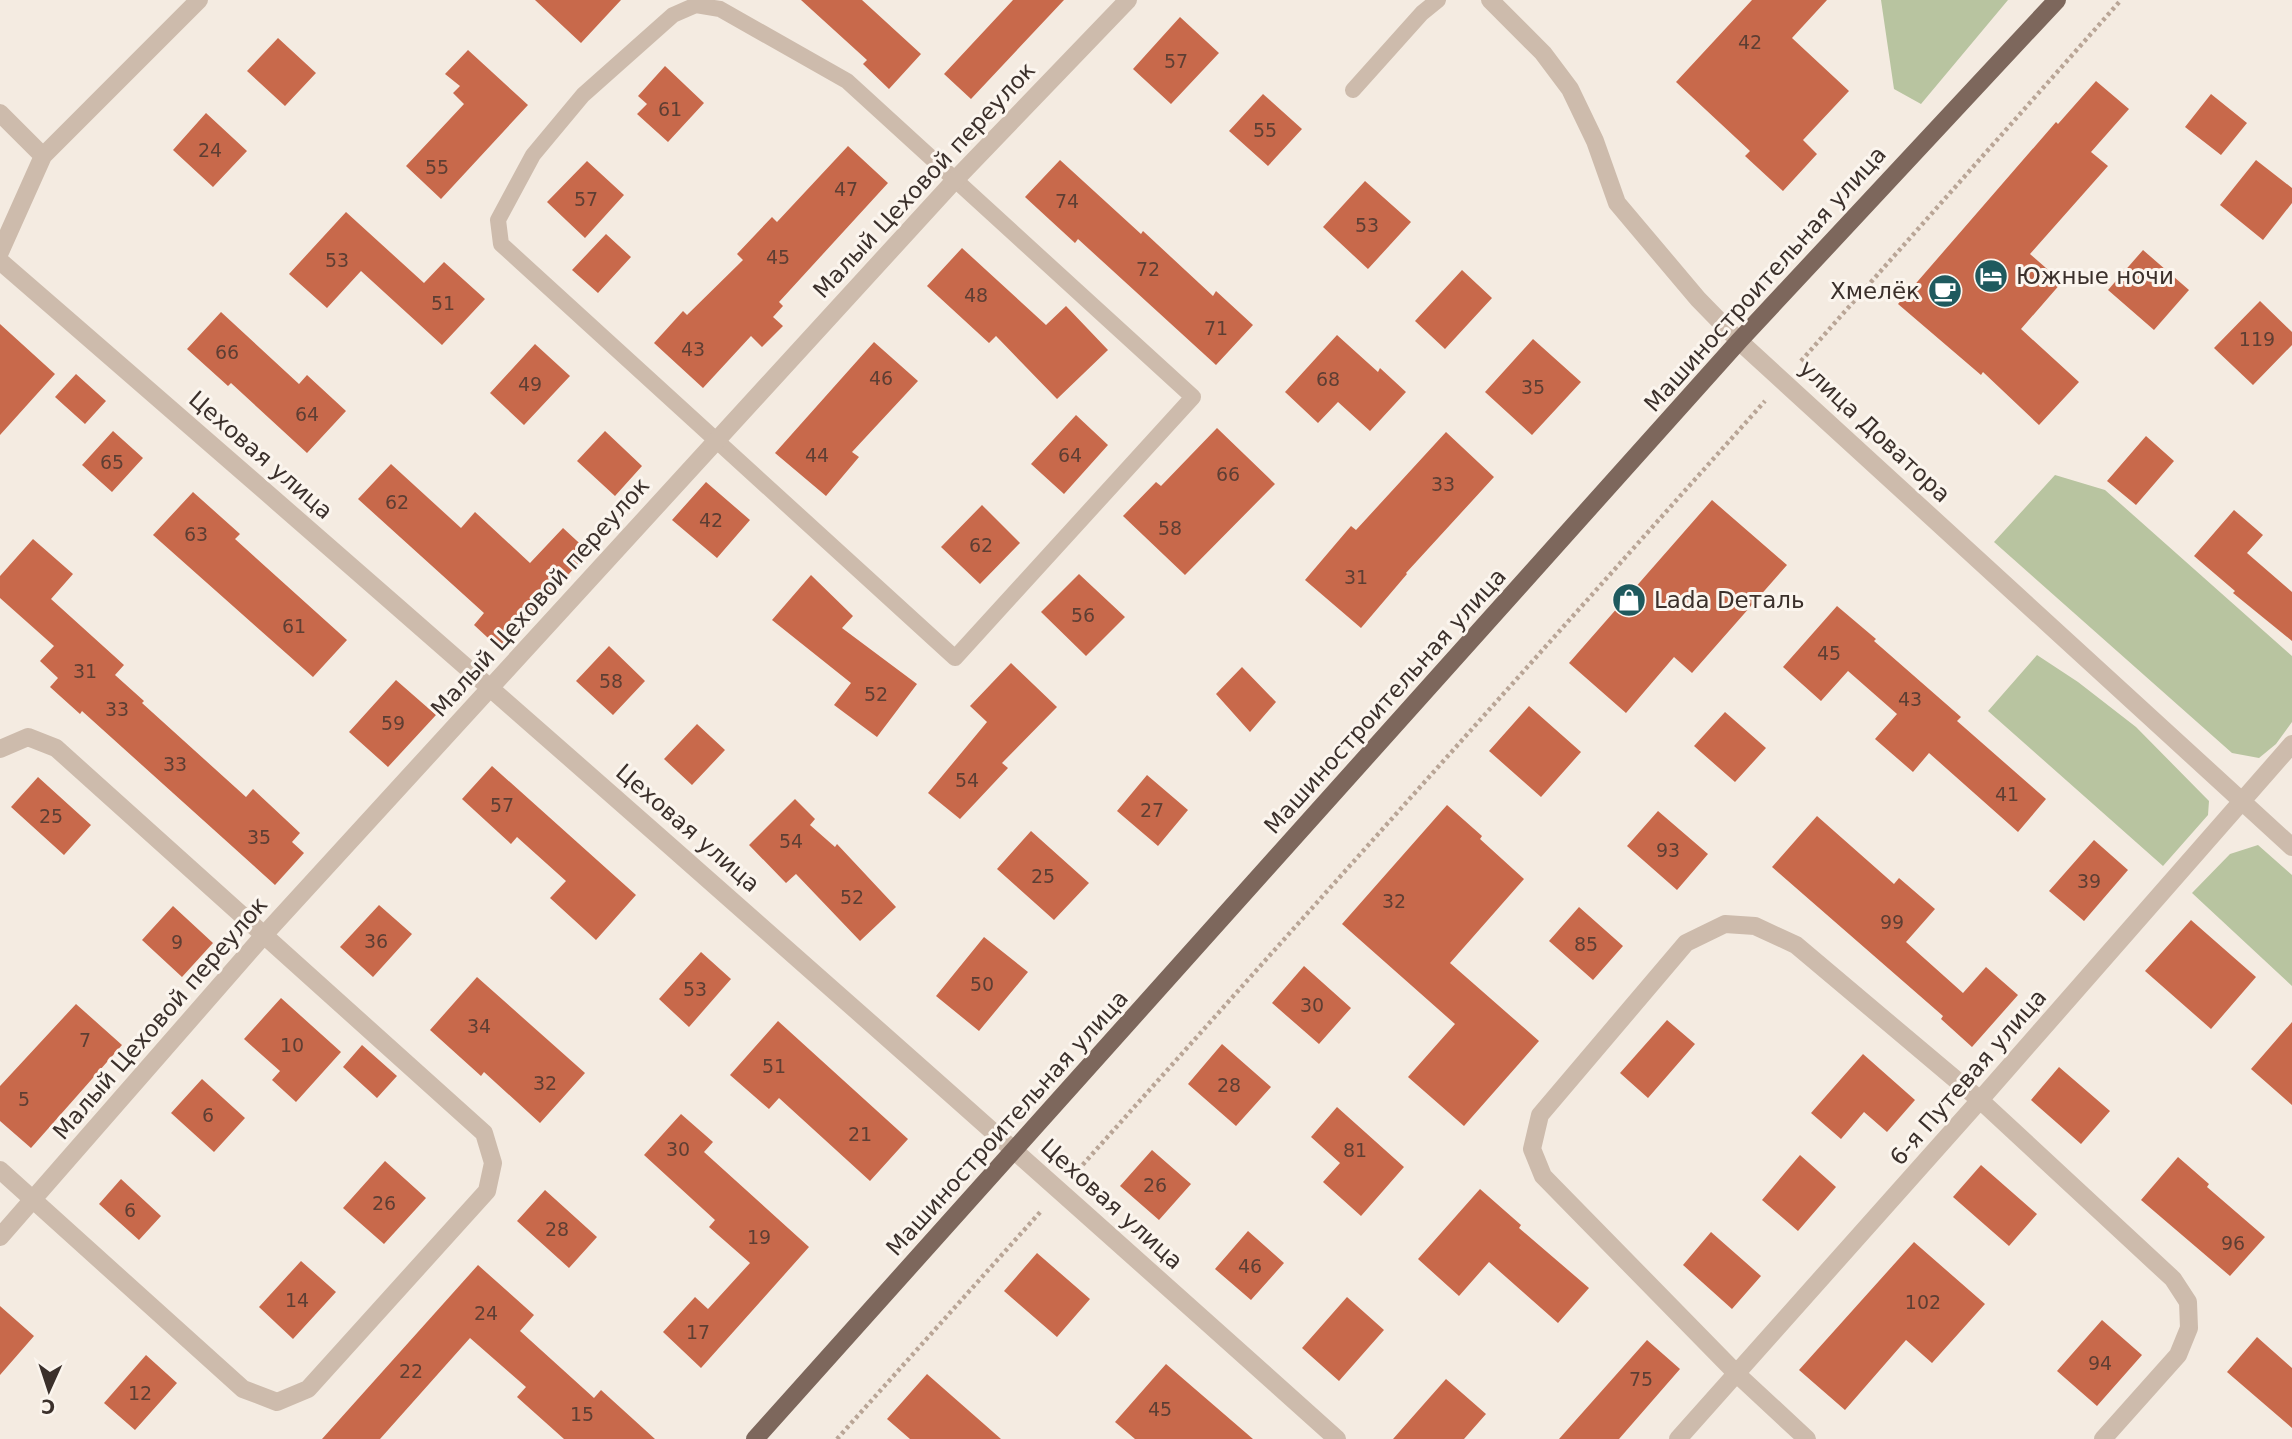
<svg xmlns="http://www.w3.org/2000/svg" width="2292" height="1439" font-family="'DejaVu Sans',sans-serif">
<rect width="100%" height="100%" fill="#f4ebe1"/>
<!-- green -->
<path fill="#b8c4a0" d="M1881 0H2008L1921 104 1894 89Z
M2055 475 2105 490 2292 656V722L2276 744 2259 758 2232 753 1994 542Z
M2037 655 2078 682 2136 727 2209 801 2208 815 2163 866 1988 711Z
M2258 845 2292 875V986L2192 893 2230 854Z"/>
<!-- building -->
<path fill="#c8694b" d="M535 0H621L581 43Z
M801 0H862L921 54 889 89 863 64 867 60Z
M1013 0H1064L971 99 944 74Z
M1752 0H1827L1792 38 1849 91 1803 140 1817 154 1783 191 1745 156 1750 151 1676 82Z
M1180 17 1219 53 1171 104 1133 69Z
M278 38 316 73 285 106 247 71Z
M468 50 528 105 441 199 406 166 464 104 453 93 460 86 445 74Z
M665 66 704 103 668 142 637 114 647 104 638 96Z
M2096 81 2129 109 2091 152 2108 166 2030 254 2062 282 2021 329 2079 382 2039 425 1983 372 1981 375 1898 304 2056 122 2058 124Z
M1263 94 1302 129 1268 166 1229 131Z
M2211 94 2247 123 2221 155 2185 127Z
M206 113 247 151 213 187 173 150Z
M848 146 888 183 779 302 783 306 773 317 783 326 762 347 751 336 703 388 654 343 683 311 687 315 743 260 737 254 772 217 777 222Z
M1060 160 1141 234 1143 231 1213 296 1216 291 1253 325 1216 365 1078 239 1075 243 1025 197Z
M2256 160 2292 188V203L2263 240 2220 205Z
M587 161 624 195 585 238 547 202Z
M1365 181 1411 222 1368 269 1323 227Z
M346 212 424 283 444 262 485 299 442 345 361 271 327 308 289 274Z
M606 234 631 257 598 293 572 270Z
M962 248 1046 325 1066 306 1108 350 1057 399 996 336 989 343 927 286Z
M2143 250 2189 290 2154 330 2108 290Z
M1462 270 1492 298 1445 349 1415 321Z
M2260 301 2292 332V345L2253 385 2214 348Z
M221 312 299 384 307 375 346 411 307 453 231 383 228 386 187 349Z
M0 324 55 374 0 435Z
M1337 335 1378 372 1380 368 1406 392 1370 431 1338 402 1318 423 1285 392Z
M1533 339 1581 382 1532 435 1485 392Z
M874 342 918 381 852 452 859 457 826 496 775 453Z
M535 344 570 376 524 425 490 393Z
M76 374 106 401 85 424 55 397Z
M1076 415 1108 445 1064 494 1031 464Z
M1217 428 1275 484 1185 575 1123 516 1156 482 1161 486Z
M113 431 143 458 112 492 82 465Z
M605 431 642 466 615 496 577 461Z
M1446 432 1494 477 1406 573 1407 574 1361 628 1305 580 1351 526 1356 530Z
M2146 436 2174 461 2136 505 2107 481Z
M391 464 461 528 475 512 530 563 563 528 589 552 500 649 474 625 484 613 358 499Z
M706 482 750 520 717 558 672 520Z
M193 492 240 534 235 539 347 640 313 677 153 535Z
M1712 500 1787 565 1692 673 1674 657 1626 713 1569 663Z
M982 505 1020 543 980 584 941 547Z
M2234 510 2263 535 2247 553 2292 592V641L2233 593 2235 591 2194 556Z
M33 539 73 574 51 599 124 665 115 675 144 701 142 703 246 797 253 789 300 833 292 842 304 853 275 885 82 711 80 714 50 687 58 678 40 661 54 646 0 598V576Z
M1079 574 1125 617 1086 656 1041 612Z
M811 575 853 616 842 628 917 684 877 737 834 705 851 683 772 620Z
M1837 606 1876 639 1874 641 1961 717 1957 721 2046 799 2018 832 1929 753 1913 772 1875 739 1897 714 1848 671 1821 701 1783 667Z
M609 646 645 681 613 715 576 681Z
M1011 663 1057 707 1002 763 1008 768 960 819 928 793 987 722 970 706Z
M1242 667 1276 702 1250 732 1216 694Z
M396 680 436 715 388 767 349 732Z
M1529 706 1581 752 1541 797 1489 751Z
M1725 712 1766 748 1735 782 1694 746Z
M697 724 725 750 692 785 664 759Z
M492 766 636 895 596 940 550 898 566 881 517 837 511 844 462 799Z
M1147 775 1188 810 1158 846 1117 811Z
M38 777 91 825 64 855 11 807Z
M795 799 815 819 810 825 835 847 837 844 896 907 860 941 796 874 786 883 749 845Z
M1447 805 1482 836 1480 839 1524 879 1450 963 1539 1041 1464 1126 1408 1077 1455 1024 1342 924Z
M1658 811 1708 854 1677 890 1627 846Z
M1817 816 1894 884 1899 878 1935 909 1906 942 1963 993 1986 967 2018 995 1972 1047 1941 1019 1943 1016 1772 867Z
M1031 831 1089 883 1054 920 997 869Z
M2094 840 2128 870 2084 921 2049 891Z
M379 905 412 934 373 977 340 947Z
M173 906 213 943 182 977 142 940Z
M1579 907 1623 946 1593 980 1549 941Z
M2191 920 2256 977 2211 1029 2145 971Z
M984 937 1028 972 979 1031 936 996Z
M701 952 731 979 689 1027 659 999Z
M1304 966 1351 1008 1319 1044 1272 1003Z
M477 977 585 1073 540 1123 484 1072 481 1076 430 1030Z
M281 998 341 1052 296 1102 272 1080 280 1071 244 1039Z
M76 1004 122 1045 31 1148 0 1121V1086Z
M1667 1020 1695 1044 1648 1098 1620 1073Z
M778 1021 908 1139 870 1181 779 1098 769 1109 730 1075Z
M2292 1022V1105L2251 1069Z
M1222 1044 1271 1087 1236 1126 1188 1084Z
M362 1045 397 1076 377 1098 343 1067Z
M1863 1054 1915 1100 1887 1132 1864 1112 1841 1139 1811 1113Z
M2059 1067 2110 1111 2081 1144 2031 1100Z
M202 1079 245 1118 214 1152 171 1113Z
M1337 1107 1404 1167 1361 1216 1323 1182 1340 1163 1311 1137Z
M681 1114 713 1142 704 1152 809 1247 701 1368 663 1332 695 1297 708 1309 750 1263 709 1227 715 1220 644 1155Z
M1152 1150 1191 1184 1159 1220 1120 1186Z
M1800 1155 1836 1187 1798 1231 1762 1200Z
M2178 1157 2209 1184 2207 1187 2265 1237 2230 1276 2141 1200Z
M385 1161 426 1198 384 1244 343 1208Z
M1981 1165 2037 1214 2009 1246 1953 1197Z
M121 1179 161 1216 139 1240 99 1204Z
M1480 1189 1521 1225 1519 1228 1589 1288 1558 1323 1489 1262 1459 1296 1418 1259Z
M545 1190 597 1237 569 1268 517 1221Z
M1248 1231 1284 1263 1251 1300 1215 1269Z
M1711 1232 1761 1276 1732 1309 1683 1265Z
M1914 1242 1985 1304 1932 1363 1906 1340 1845 1410 1799 1370Z
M1037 1253 1090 1299 1057 1337 1004 1291Z
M301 1261 336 1292 293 1339 259 1307Z
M478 1265 534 1315 520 1331 594 1398 601 1390 655 1439H564L517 1397 526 1387 470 1338 380 1439H322Z
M1347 1297 1384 1330 1339 1381 1302 1348Z
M0 1306 34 1336 0 1375Z
M2102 1320 2142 1355 2097 1406 2057 1371Z
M2257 1337 2292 1368V1428L2227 1372Z
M1647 1340 1680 1369 1619 1439H1559Z
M146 1355 177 1383 135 1430 104 1403Z
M1166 1364 1253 1439H1135L1115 1422Z
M927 1374 1001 1439H910L887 1419Z
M1446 1379 1486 1414 1464 1439H1393Z"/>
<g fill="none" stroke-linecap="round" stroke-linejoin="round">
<!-- path -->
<path stroke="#b9a596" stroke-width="4.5" stroke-dasharray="3.5 3.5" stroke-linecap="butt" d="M1801 361 2121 0
M1078 1170 1765 401
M837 1439 1042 1210"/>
<!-- service -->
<path stroke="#cdbbac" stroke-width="16" d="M696 5 720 9 847 81 1193 397 955 658 501 244 498 220 533 155 583 95 673 15Z
M1353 90 1422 13 1438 0"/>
<!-- minor -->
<path stroke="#cdbbac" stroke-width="18" d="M1490 0 1543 53 1570 89 1595 141 1617 203 1698 299 1739 341 2292 847
M0 113 43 156
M0 252 43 156 199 0
M0 261C449 650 895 1042 1337 1439
M0 749 28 737 56 748 484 1133 493 1163 487 1191 308 1389 277 1402 243 1389 0 1170
M0 1237 264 935 955 180 1128 0
M1678 1439 1980 1100 2292 744
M1807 1439 1738 1375 1543 1176 1532 1149 1540 1115 1686 943 1725 924 1755 926 1796 945 1980 1100 2173 1279 2188 1302 2189 1328 2178 1355 2103 1439"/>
<!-- primary -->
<path stroke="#7d675c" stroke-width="18" d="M755 1439 1739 341 2057 0"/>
</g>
<!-- icons -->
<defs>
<g id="hotel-disc" transform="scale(1.75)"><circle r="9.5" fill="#1f5a5e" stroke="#fbf5ee"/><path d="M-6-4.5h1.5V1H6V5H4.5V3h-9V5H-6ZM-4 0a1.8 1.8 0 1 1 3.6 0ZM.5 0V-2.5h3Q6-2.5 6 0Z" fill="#fff"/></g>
<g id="cafe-disc" transform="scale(1.75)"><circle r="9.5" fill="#1f5a5e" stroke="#fbf5ee"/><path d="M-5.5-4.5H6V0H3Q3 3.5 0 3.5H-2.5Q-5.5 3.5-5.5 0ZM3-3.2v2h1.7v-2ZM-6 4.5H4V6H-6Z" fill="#fff"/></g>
<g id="shop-disc" transform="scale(1.75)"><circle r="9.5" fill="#1f5a5e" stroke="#fbf5ee"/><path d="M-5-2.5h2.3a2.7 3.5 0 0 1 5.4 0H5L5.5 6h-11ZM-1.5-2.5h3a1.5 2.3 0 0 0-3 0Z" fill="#fff"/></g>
</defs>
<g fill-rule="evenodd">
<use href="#hotel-disc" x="1991" y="276"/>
<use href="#cafe-disc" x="1945" y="291"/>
<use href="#shop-disc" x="1629" y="600"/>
</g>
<g text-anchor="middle" stroke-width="6" stroke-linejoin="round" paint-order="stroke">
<!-- number labels -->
<g font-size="19" fill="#5e3e33">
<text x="1750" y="49">42</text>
<text x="1176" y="68">57</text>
<text x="670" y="116">61</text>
<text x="1265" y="137">55</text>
<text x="210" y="157">24</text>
<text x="437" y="174">55</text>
<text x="846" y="196">47</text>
<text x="586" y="206">57</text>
<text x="1067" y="208">74</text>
<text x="1367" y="232">53</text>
<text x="778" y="264">45</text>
<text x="337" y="267">53</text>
<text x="1148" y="276">72</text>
<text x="976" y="302">48</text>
<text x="443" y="310">51</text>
<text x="1216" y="335">71</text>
<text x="2257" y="346">119</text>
<text x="693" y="356">43</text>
<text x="227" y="359">66</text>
<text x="881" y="385">46</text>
<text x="1328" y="386">68</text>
<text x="530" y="391">49</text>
<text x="1533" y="394">35</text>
<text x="307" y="421">64</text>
<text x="817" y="462">44</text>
<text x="1070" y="462">64</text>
<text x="112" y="469">65</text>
<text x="1228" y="481">66</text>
<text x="1443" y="491">33</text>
<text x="397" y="509">62</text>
<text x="711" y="527">42</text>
<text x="1170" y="535">58</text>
<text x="196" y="541">63</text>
<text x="981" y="552">62</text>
<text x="1356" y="584">31</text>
<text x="1083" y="622">56</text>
<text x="294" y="633">61</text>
<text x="1829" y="660">45</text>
<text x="85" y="678">31</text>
<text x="611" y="688">58</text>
<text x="876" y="701">52</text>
<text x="1910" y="706">43</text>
<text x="117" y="716">33</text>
<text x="393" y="730">59</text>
<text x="175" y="771">33</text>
<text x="967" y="787">54</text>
<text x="2007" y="801">41</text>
<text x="502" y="812">57</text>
<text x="1152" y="817">27</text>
<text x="51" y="823">25</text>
<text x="259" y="844">35</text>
<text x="791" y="848">54</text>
<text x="1668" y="857">93</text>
<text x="1043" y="883">25</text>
<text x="2089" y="888">39</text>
<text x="852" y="904">52</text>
<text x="1394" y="908">32</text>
<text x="1892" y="929">99</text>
<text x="376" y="948">36</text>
<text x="177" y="949">9</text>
<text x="1586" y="951">85</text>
<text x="982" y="991">50</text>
<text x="695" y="996">53</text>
<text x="1312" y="1012">30</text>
<text x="479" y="1033">34</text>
<text x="85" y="1047">7</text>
<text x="292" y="1052">10</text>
<text x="774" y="1073">51</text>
<text x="545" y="1090">32</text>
<text x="1229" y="1092">28</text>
<text x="24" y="1106">5</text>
<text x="208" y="1122">6</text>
<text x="860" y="1141">21</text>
<text x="678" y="1156">30</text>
<text x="1355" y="1157">81</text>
<text x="1155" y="1192">26</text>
<text x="384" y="1210">26</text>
<text x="130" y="1217">6</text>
<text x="557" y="1236">28</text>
<text x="759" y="1244">19</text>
<text x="2233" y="1250">96</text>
<text x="1250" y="1273">46</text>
<text x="297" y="1307">14</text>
<text x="1923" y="1309">102</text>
<text x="486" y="1320">24</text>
<text x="698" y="1339">17</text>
<text x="2100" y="1370">94</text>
<text x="411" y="1378">22</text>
<text x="1641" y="1386">75</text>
<text x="140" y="1400">12</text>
<text x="1160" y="1416">45</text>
<text x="582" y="1421">15</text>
</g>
<!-- street labels -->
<g font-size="23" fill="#3b302b" stroke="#fbf5ee">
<text transform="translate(924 180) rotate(-47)" y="8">Малый Цеховой переулок</text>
<text transform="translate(1765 279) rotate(-48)" y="8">Машиностроительная улица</text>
<text transform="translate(1875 431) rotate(43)" y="8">улица Доватора</text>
<text transform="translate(261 455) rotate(41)" y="8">Цеховая улица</text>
<text transform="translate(540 597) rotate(-48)" y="8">Малый Цеховой переулок</text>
<text transform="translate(1385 701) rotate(-48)" y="8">Машиностроительная улица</text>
<text transform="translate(688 828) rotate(41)" y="8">Цеховая улица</text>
<text transform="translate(160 1018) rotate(-49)" y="8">Малый Цеховой переулок</text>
<text transform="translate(1968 1077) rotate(-49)" y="8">6-я Путевая улица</text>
<text transform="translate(1007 1123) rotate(-48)" y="8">Машиностроительная улица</text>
<text transform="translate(1112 1204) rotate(42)" y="8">Цеховая улица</text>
</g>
<!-- poi labels -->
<g font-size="23" fill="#3b302b" stroke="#fbf5ee" text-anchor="start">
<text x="2016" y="284">Южные ночи</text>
<text x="1920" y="299" text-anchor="end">Хмелёк</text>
<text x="1654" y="608">Lada Dеталь</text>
</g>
</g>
<!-- north arrow -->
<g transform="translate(49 1390) rotate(183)" stroke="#fbf5ee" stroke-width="5" paint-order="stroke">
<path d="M0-5L12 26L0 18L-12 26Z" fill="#3b302b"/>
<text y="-10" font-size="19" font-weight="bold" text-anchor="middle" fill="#3b302b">С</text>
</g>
</svg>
